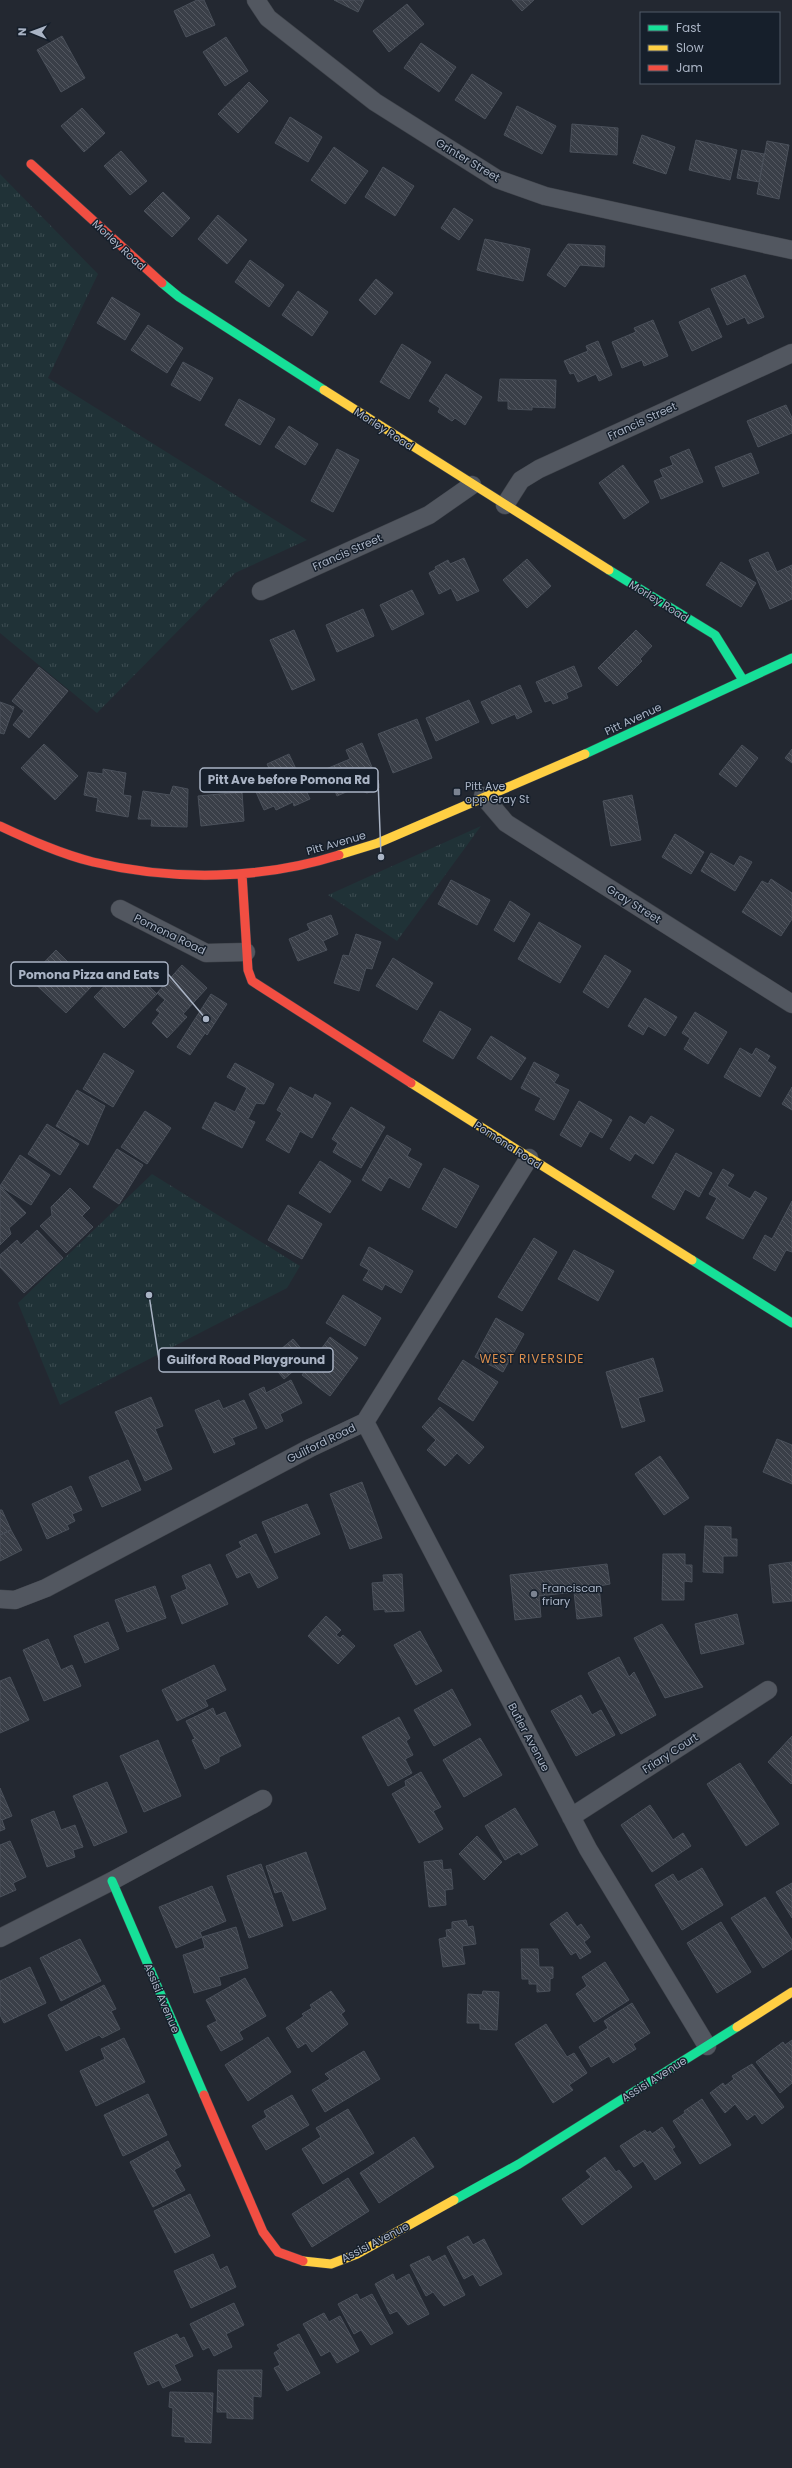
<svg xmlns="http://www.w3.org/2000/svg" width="792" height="2468" font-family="Poppins,sans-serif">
<defs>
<pattern id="grass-tufts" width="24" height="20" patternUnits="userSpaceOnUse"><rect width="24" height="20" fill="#203237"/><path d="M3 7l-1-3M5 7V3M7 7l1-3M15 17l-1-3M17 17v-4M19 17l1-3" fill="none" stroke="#3e4d52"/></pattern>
<pattern id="building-back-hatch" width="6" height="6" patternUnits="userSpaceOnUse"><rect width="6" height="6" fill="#3a3f48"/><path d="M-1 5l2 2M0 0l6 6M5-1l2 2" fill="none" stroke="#545861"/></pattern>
</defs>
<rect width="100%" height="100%" fill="#232831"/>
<!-- grass -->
<path fill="url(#grass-tufts)" d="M0 174 98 274 48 378 307 540 235 573 97 713 0 633Z
M481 826 397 941 328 895Z
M152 1174 300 1266 287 1288 60 1405 18 1303Z"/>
<!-- building -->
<path fill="url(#building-back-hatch)" stroke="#4a505a" d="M197 0H204L215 25 186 37 174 11Z
M334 0H364L358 12Z
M512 0H534L522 11Z
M407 4 424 24 389 52 373 31Z
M62 36 85 78 61 92 37 50Z
M226 37 248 71 225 86 203 52Z
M421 43 456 67 439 92 404 68Z
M472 74 502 93 485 119 455 100Z
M249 82 268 101 238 133 218 114Z
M517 106 556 126 542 154 504 135Z
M82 108 105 133 84 152 61 126Z
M290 117 322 137 308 162 275 143Z
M572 124 618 128 617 155 570 152Z
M642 135 675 147 666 174 633 163Z
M696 140 737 150 730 180 689 170Z
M767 141 789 145 779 199 757 194Z
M334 147 368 171 345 204 311 180Z
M742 150 764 154 759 182 737 178Z
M121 151 147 181 130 195 104 166Z
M383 167 414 186 395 216 365 197Z
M163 192 190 218 172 237 144 211Z
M454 208 473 220 459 240 441 228Z
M218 215 247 240 227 264 198 239Z
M485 239 530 249 523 281 477 270Z
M568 244 605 246 604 267 580 265 565 287 547 275Z
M250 260 284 285 269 307 235 282Z
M745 275 764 317 748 324 745 317 727 325 711 289Z
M376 279 393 293 375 315 359 300Z
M298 291 328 312 312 336 282 315Z
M112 297 140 314 125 340 97 323Z
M709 308 722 337 692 351 679 322Z
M653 320 668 356 644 366 642 360 622 368 612 342 636 332 634 328Z
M148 325 183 348 167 373 131 350Z
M598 341 612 375 599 381 596 374 578 382 574 373 570 374 564 361 588 351 586 346Z
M402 344 431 362 409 399 380 382Z
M183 362 213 378 200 401 171 385Z
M446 374 482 397 465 425 455 418 452 421 438 412 440 408 429 401Z
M500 379 556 380 555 408 532 407V410L508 409V401H498Z
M239 399 275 419 260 445 225 425Z
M786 405 792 418V433L758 447 747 421Z
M289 426 318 444 305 465 275 447Z
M337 449 359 460 333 512 311 501Z
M689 449 703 482 661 499 654 481 663 477 660 470 673 465 670 457Z
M751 453 759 473 723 487 715 467Z
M623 465 649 502 624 519 599 483Z
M768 552 777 572 792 565V599L770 609 749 560Z
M464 558 479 591 457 601 451 588 439 594 429 573 436 569 435 567 448 560 450 564Z
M527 559 551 586 527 608 503 580Z
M721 562 756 583 741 607 706 585Z
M412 590 424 614 392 630 380 605Z
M363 609 374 636 337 652 326 625Z
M294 630 315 680 292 690 270 640Z
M636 630 652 646 640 659 642 661 617 686 598 668Z
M574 666 582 686 566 693 568 698 553 704 551 700 545 702 536 682Z
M39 667 68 691 29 738 13 725 24 711 12 701Z
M520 685 532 712 517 719 515 714 492 724 481 702Z
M469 700 479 722 436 741 426 718Z
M0 702 14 707 4 734 0 733Z
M417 719 432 758 393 773 378 734Z
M362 743 379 784V788L367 793 362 791 360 786 337 796 326 769 350 759 346 750Z
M44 744 78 776 55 800 21 768Z
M742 745 758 758 736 787 719 774Z
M792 749V763L785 758Z
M289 754 310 799 294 806 293 802 276 810 274 806 264 810 252 783 272 774 267 764Z
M103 769 126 773 123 795 131 796 128 817 96 811 98 798 84 795 88 772 103 774Z
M173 786 188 789 187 827 151 826 152 819H138L143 791 170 795Z
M242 792 244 821 201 826 198 796Z
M632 795 641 840 611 846 603 801Z
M675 834 704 852 691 874 662 857Z
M711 853 734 866 740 856 752 862 735 891 701 871Z
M771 879 792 893V919L781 936 742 912 762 881 768 884Z
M451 880 490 900 477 925 438 904Z
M510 901 530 914 514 942 494 930Z
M331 915 338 934 323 941 327 950 298 961 289 939 310 930 307 924Z
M539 922 581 946 560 983 518 959Z
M356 934 381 942 372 969 366 968 359 991 334 983 343 955 349 956Z
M56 950 92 986 66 1013 29 978Z
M605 955 631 971 608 1008 583 992Z
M393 958 433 983 417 1010 376 986Z
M126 964 157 994 124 1028 94 997Z
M182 965 207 988 183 1014 187 1017 167 1038 152 1023 160 1013 156 1010 165 1000 157 993Z
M211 994 227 1004 207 1035 205 1033 190 1055 177 1047Z
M645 998 677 1017 665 1036 648 1026 643 1035 628 1026Z
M440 1011 471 1029 453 1059 423 1041Z
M695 1012 727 1032 708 1064 684 1049 690 1038 682 1033Z
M491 1036 526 1058 511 1080 477 1058Z
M740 1048 752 1055 756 1048 770 1056 767 1061 776 1067 760 1097 724 1077Z
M104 1053 134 1071 113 1107 83 1089Z
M534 1062 559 1075 554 1083 569 1090 554 1120 535 1110 541 1098 521 1088Z
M235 1063 274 1084 264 1104 256 1103 248 1119 255 1122 242 1148 202 1128 215 1102 235 1112 247 1088 227 1077Z
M290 1087 313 1099 315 1094 331 1103 312 1138 300 1131 289 1153 266 1140 282 1113 277 1110Z
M792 1087V1110L782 1104Z
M77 1090 105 1106 88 1145 56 1126Z
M579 1101 612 1120 602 1138 590 1131 581 1147 560 1135Z
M351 1107 385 1127 361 1168 333 1152 338 1143 332 1139Z
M145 1111 171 1128 147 1164 121 1147Z
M630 1116 645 1125 651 1116 674 1130 653 1164 635 1153 630 1161 610 1149Z
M47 1124 79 1144 60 1175 28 1154Z
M387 1135 411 1149 407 1156 422 1164 409 1188 389 1177 381 1191 362 1180Z
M117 1149 143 1165 119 1204 93 1187Z
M676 1153 712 1173 699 1197 685 1189 674 1210 652 1197Z
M20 1155 50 1175 31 1205 0 1186Z
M320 1161 351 1181 330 1213 299 1193Z
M444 1168 479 1186 456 1228 422 1209Z
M723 1169 734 1175 727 1186 750 1199 755 1191 767 1198 743 1239 706 1218 717 1198 709 1194Z
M0 1186 26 1213 9 1228 11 1234 0 1245Z
M70 1188 90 1208 82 1216 93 1227 66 1253 40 1226 52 1215 51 1207Z
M792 1201V1252L786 1250 775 1271 753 1258 765 1235 772 1239Z
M288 1205 322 1224 302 1259 268 1240Z
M37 1230 63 1258 24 1293 0 1267V1255L17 1240 21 1245Z
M534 1238 557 1252 522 1311 498 1297Z
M369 1247 413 1271 401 1293 385 1284 382 1290 363 1280 369 1270 360 1265Z
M574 1250 614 1271 598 1301 558 1279Z
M343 1295 381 1318 365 1346 326 1323Z
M496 1318 524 1334 503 1372 475 1357Z
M330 1337 358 1358 330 1396 302 1375Z
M293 1339 309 1358 284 1379 268 1360Z
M653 1358 663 1391 638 1398 645 1421 622 1428 606 1372Z
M463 1360 498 1382 473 1421 438 1399Z
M291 1380 302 1403 280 1414 283 1421 266 1429 249 1394 264 1387 266 1393Z
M151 1397 163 1426 155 1429 172 1469 145 1481 115 1412Z
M219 1400 223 1409 244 1400 257 1428 232 1438 235 1444 214 1453 195 1410Z
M440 1407 484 1447 469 1464 457 1453 445 1466 427 1450 436 1440 422 1427Z
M777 1439 792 1445V1484L763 1472Z
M660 1456 689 1498 664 1515 635 1474Z
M128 1460 141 1490 102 1507 89 1477Z
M362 1482 382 1538 350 1549 330 1494Z
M71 1486 82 1510 72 1514 75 1521 67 1525 69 1529 47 1539 32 1504Z
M307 1504 320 1534 275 1553 262 1522Z
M0 1510H2L11 1530 0 1535Z
M705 1526 731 1527V1539H737V1556H723V1573L703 1572Z
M11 1530 22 1550 0 1561V1535Z
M256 1534 278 1578 258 1588 250 1572 237 1578 226 1555 242 1547 239 1542Z
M663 1554H685V1565H692V1582L684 1581V1600H662Z
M792 1562V1601L773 1603 769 1565Z
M210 1564 228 1604 182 1624 171 1596 187 1589 182 1576Z
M607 1564 610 1584 599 1586 602 1616 577 1619 574 1592 539 1596 541 1617 515 1620 510 1575Z
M402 1574 404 1611 385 1612V1609L374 1610 372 1583 384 1582 383 1575Z
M155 1586 166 1618 127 1632 115 1600Z
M737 1614 744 1644 701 1654 695 1624Z
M326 1616 341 1630 336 1635 340 1638 343 1635 355 1646 338 1664 308 1636Z
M108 1622 119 1649 85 1663 74 1636Z
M662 1624 703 1687 665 1698 634 1638Z
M420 1631 442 1671 416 1685 394 1645Z
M48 1639 61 1670 72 1665 81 1686 44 1701 23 1650Z
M619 1657 629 1677 634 1672 656 1715 621 1734 588 1673Z
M214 1665 226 1690 205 1700 208 1706 177 1721 162 1690Z
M10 1677 29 1720 0 1733V1681Z
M452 1689 471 1725 434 1746 414 1710Z
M581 1695 592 1715 601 1710 615 1735 576 1756 551 1711Z
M213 1708 216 1716 225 1712 241 1746 219 1757V1762L205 1769 192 1740 195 1739 186 1721Z
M399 1717 410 1738 406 1741 413 1755 405 1759 412 1773 388 1786 362 1737Z
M792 1736V1783L791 1784 768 1762Z
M480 1738 502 1775 464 1797 443 1760Z
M158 1740 181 1796 144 1812 120 1756Z
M740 1763 779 1824 746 1846 707 1784Z
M421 1772 441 1807 433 1811 443 1829 419 1843 392 1794 406 1786 405 1781Z
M107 1782 127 1832 94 1846 73 1796Z
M0 1788 12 1816 2 1820 5 1829 0 1831Z
M650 1805 673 1840 683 1833 691 1846 652 1872 621 1825Z
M515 1808 538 1845 521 1855 519 1852 505 1860 485 1826Z
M54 1811 61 1830 75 1825 83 1847 73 1850 75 1857 47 1867 31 1820Z
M477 1836 502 1862 484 1880 459 1854Z
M10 1841 26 1877 13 1883 16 1890 0 1897V1845Z
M306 1852 326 1909 293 1921 282 1891 275 1893 266 1866Z
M442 1860 443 1870 451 1869 453 1889 445 1890 446 1905 429 1907 424 1862Z
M261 1864 283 1926 249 1938 227 1876Z
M702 1868 723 1905 682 1930 655 1885 673 1874 678 1882Z
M792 1883V1918L776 1892Z
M212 1886 226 1921 200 1932 202 1937 176 1948 159 1907Z
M765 1897 792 1940V1949L763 1968 731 1918Z
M567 1912 577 1927 581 1924 590 1937 584 1942 591 1952 580 1959 576 1952 571 1955 550 1924Z
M466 1920 468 1927 473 1926 476 1944 462 1946 465 1964 443 1967 439 1939 447 1937 446 1930 452 1929V1922Z
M721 1922 751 1972 717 1993 687 1943Z
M236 1927 248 1968 219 1977 221 1985 194 1993 183 1955 205 1948 202 1937Z
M80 1939 101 1981 61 2001 40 1958Z
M521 1949H538L539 1967H553V1978L550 1979V1991L537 1992V1984H529V1979H522Z
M605 1962 629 2000 594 2022 576 1994 587 1986 582 1977Z
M30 1967 46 2003 4 2023 0 2015V1981Z
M245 1978 266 2016 239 2032 243 2039 221 2051 207 2026 217 2021 206 2000Z
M104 1985 116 2009 111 2011 120 2029 102 2038 99 2035 66 2051 48 2015Z
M331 1991 345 2011 341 2014 348 2024 312 2052 306 2043 298 2048 286 2028 304 2016 302 2014 312 2008 310 2005Z
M483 1991 499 1992 497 2030 480 2029V2023H467L468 1994 482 1995Z
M632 2003 650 2033 633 2044 636 2049 613 2063 609 2056 591 2067 579 2047 608 2028 604 2021Z
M546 2024 567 2057 574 2053 587 2073 569 2085 573 2090 553 2103 515 2044Z
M268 2037 291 2072 248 2101 225 2065Z
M124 2038 145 2082 96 2106 80 2071 105 2059 101 2049Z
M792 2040V2083L780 2093 756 2062 783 2042 785 2045Z
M364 2051 380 2079 325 2112 312 2090 330 2079 325 2074Z
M752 2064 784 2107 762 2124 755 2114 747 2120 735 2104 725 2113 710 2093 723 2083 725 2086 734 2079 732 2076Z
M148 2094 167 2135 123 2156 104 2115Z
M292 2095 309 2125 266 2150 252 2126 267 2117 264 2111Z
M702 2099 731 2145 700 2164 673 2121 685 2113 684 2111Z
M348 2109 374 2153 323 2184 302 2149 321 2137 316 2128Z
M662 2127 675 2147 672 2149 681 2163 655 2180 643 2161 634 2167 620 2146 645 2130 647 2133 650 2131 652 2134Z
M414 2137 434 2167 379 2203 360 2173Z
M168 2141 181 2166 174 2170 185 2190 153 2207 130 2162Z
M605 2157 616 2172 619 2170 632 2187 582 2225 562 2199 591 2177 586 2171Z
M348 2178 369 2211 312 2247 292 2214Z
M190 2194 210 2236 175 2253 154 2211Z
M468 2236 473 2245 484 2239 502 2274 480 2286 473 2274 464 2279 447 2247Z
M213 2254 220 2270 227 2266 236 2287 191 2308 174 2271Z
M445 2255 465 2295 444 2306 433 2292 426 2296 410 2265 429 2256 432 2262Z
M393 2274 396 2281 409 2274 429 2314 408 2325 397 2311 390 2314 375 2284Z
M357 2294 360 2300 372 2294 393 2333 371 2345 361 2330 354 2334 338 2304Z
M234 2303 244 2325 226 2334 232 2347 214 2356 209 2347 203 2350 190 2324Z
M324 2313 329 2322 340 2316 359 2351 337 2363 330 2351 321 2356 303 2324Z
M177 2334 180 2339 184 2337 193 2356 174 2365 181 2380 163 2388 159 2380 148 2385 134 2353Z
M299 2334 320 2373 287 2391 274 2368 280 2365 274 2353 280 2349 277 2345Z
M218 2370H262L261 2397 253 2396V2419L227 2418V2412H217Z
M170 2392 213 2393 211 2443 185 2442V2437L172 2436 173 2408 169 2407Z"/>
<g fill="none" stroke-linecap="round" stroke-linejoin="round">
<!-- street casing -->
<g stroke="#3f434a" stroke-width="19">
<path id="street" d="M256 0 268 18 375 102 497 179 545 196 792 250
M505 505 521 480 539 469 792 353
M261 591 429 515 472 485
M483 796 506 823 792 1004
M120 909 206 953 246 952
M365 1422 588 1849 707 2046
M0 1599 15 1600 46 1588 310 1448 365 1422 529 1158
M571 1817 768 1690
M0 1938 112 1881 263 1799"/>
</g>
<!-- fast casing -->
<g stroke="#3f434a" stroke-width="10">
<path id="fast" d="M162 283 179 297 324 390
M609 570 715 635 743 680
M585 754 792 658
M692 1260 792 1323
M112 1881 204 2095
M454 2200 519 2164 737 2027"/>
</g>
<!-- slow casing -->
<g stroke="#3f434a" stroke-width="10">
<path id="slow" d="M324 390 609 570
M339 855 378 843 585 754
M411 1083 692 1260
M737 2027 792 1992
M303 2261 331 2264 357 2254 454 2200"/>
</g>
<!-- jam casing -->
<g stroke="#3f434a" stroke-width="10">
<path id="jam" d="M31 164 162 283
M0 826C30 840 61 854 93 862 173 881 260 880 339 855
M242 874 248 970 252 981 411 1083
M204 2095 263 2232 278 2252 303 2261"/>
</g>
<!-- street -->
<use href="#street" stroke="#525760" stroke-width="18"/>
<!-- fast -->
<use href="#fast" stroke="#16e098" stroke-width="9"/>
<!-- slow -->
<use href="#slow" stroke="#ffcf43" stroke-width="9"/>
<!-- jam -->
<use href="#jam" stroke="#f24e42" stroke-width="9"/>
</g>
<!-- markers -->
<g fill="#7b8391" stroke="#161f2b" stroke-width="1.5">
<rect x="453" y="788" width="8" height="8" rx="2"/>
<circle cx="534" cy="1594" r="4"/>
</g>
<g text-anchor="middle" stroke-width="3" stroke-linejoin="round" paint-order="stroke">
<!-- street labels -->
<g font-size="11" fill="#aab4c5" stroke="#161f2b">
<text transform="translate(468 160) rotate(31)" y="4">Grinter Street</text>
<text transform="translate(119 245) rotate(43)" y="4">Morley Road</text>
<text transform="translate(642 421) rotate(-25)" y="4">Francis Street</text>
<text transform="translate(384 429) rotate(33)" y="4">Morley Road</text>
<text transform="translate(347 552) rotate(-24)" y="4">Francis Street</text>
<text transform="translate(659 601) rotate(32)" y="4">Morley Road</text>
<text transform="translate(633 719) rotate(-25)" y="4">Pitt Avenue</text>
<text transform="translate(336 843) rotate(-16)" y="4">Pitt Avenue</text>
<text transform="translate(634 904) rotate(32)" y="4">Gray Street</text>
<text transform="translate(170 934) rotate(26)" y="4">Pomona Road</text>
<text transform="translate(508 1145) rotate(33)" y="4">Pomona Road</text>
<text transform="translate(321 1443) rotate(-26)" y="4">Guilford Road</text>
<text transform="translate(529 1737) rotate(62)" y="4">Butler Avenue</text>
<text transform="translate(670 1753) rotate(-33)" y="4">Friary Court</text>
<text transform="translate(162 1998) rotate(67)" y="4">Assisi Avenue</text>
<text transform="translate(654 2079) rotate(-32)" y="4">Assisi Avenue</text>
<text transform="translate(375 2242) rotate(-27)" y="4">Assisi Avenue</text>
</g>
<!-- poi labels -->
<g font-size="11" fill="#aab4c5" stroke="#161f2b" text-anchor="start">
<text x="465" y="790">Pitt Ave<tspan x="465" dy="13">opp Gray St</tspan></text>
<text x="542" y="1592">Franciscan<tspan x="542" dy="13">friary</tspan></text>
</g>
<!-- neighbourhood labels -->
<g font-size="12" letter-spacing="1" fill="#dc8f4d" stroke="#161f2b">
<text x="532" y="1363">WEST RIVERSIDE</text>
</g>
</g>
<!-- callouts -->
<path fill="none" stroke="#aab4c5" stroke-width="1.5" d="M381 857L378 780M206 1019L168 974M149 1295L159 1360"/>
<g fill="#aab4c5" stroke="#161f2b" stroke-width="1.5">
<circle cx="381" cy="857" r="4"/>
<circle cx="206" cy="1019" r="4"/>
<circle cx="149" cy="1295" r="4"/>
</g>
<g fill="#161f2b" stroke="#aab4c5" stroke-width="1.5">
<rect x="200" y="768" width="178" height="24" rx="4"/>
<rect x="11" y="962" width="157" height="24" rx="4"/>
<rect x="159" y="1348" width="174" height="24" rx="4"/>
</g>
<g font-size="12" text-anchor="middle" font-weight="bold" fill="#aab4c5">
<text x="289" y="784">Pitt Ave before Pomona Rd</text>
<text x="89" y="979">Pomona Pizza and Eats</text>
<text x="246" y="1364">Guilford Road Playground</text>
</g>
<!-- legend -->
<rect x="640" y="12" width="140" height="72" fill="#161f2b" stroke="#515b69"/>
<rect x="648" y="25" width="20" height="6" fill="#16e098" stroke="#515b69"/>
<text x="676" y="32" font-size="12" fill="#aab4c5">Fast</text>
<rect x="648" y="45" width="20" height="6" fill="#ffcf43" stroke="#515b69"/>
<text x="676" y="52" font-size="12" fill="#aab4c5">Slow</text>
<rect x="648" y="65" width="20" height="6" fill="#f24e42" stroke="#515b69"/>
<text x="676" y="72" font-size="12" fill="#aab4c5">Jam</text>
<!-- north arrow -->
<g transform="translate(32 32) rotate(271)" stroke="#161f2b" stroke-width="3" paint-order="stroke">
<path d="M0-3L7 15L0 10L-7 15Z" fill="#aab4c5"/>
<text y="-6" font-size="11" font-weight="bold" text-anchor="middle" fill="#aab4c5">N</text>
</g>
</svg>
